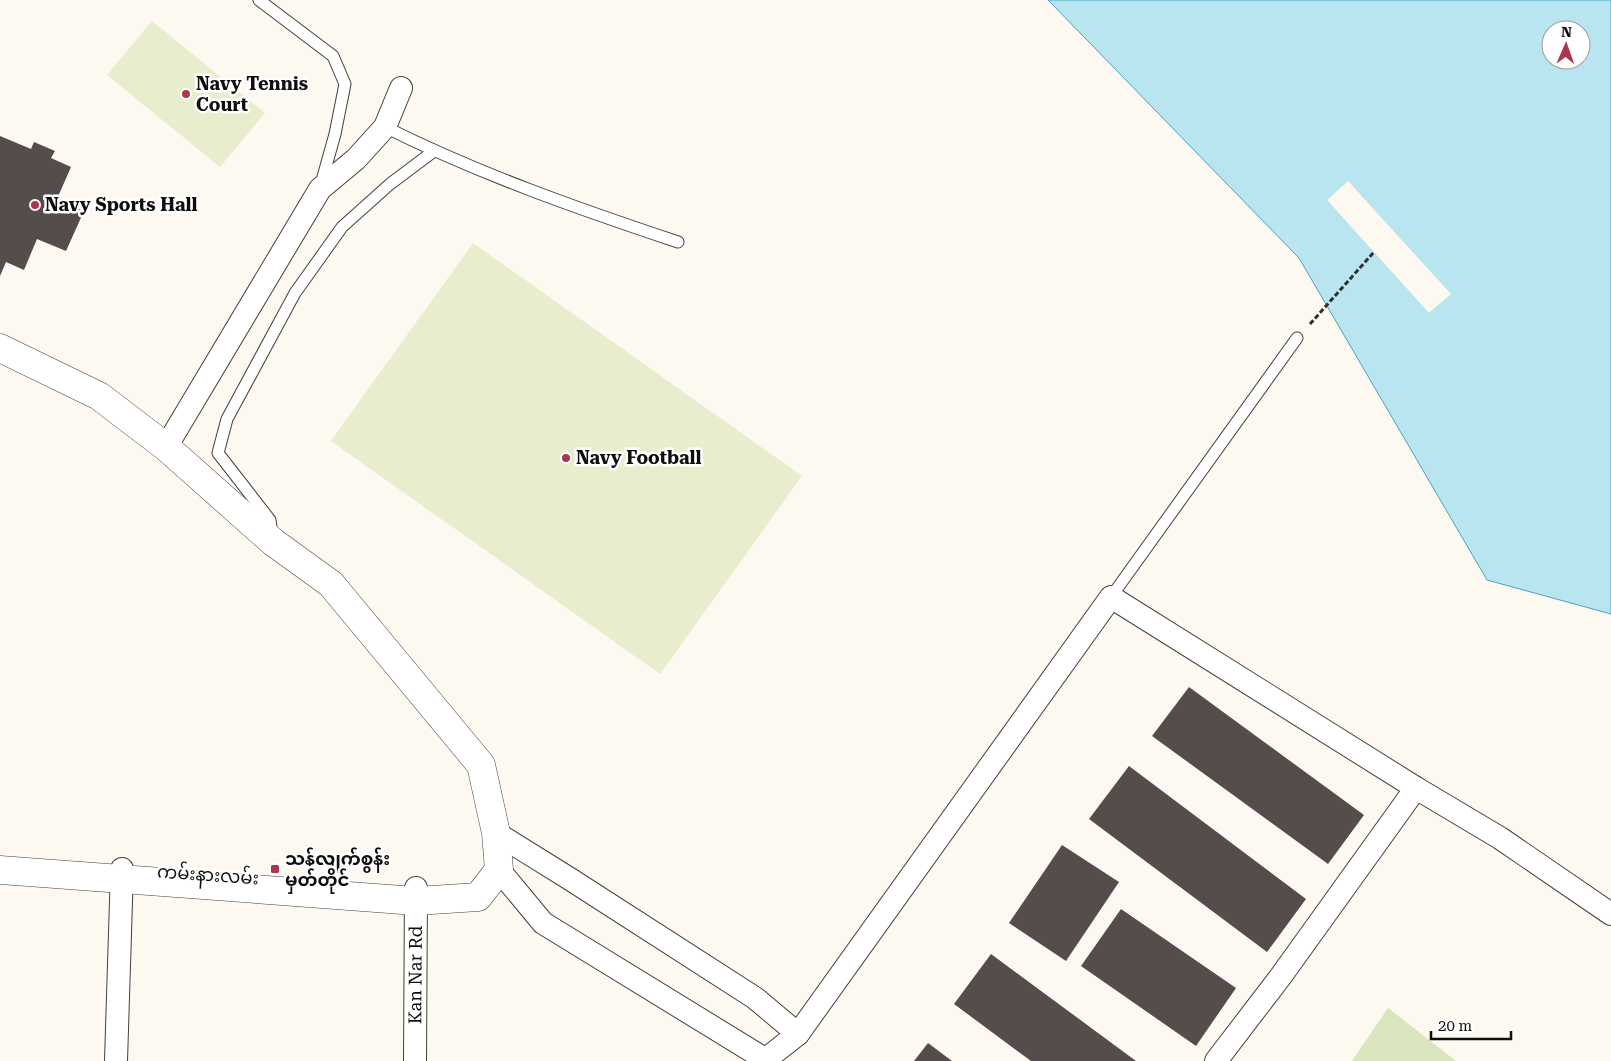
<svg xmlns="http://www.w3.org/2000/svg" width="1611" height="1061" font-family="'Roboto Serif','Noto Sans Myanmar',serif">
<rect width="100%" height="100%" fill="#fdf8f0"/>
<!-- green -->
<path fill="#d8e5bd" d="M1388 1008 1456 1061H1352Z"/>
<!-- pitch -->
<path fill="#e7edcd" d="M152 21 265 113 220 167 107 75Z
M473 243 802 476 660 674 331 441Z"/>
<!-- water -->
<path fill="#b9e5f0" stroke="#48a4bf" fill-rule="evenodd" d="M1048 0H1611V614L1487 580 1299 258ZM1551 30H1581V60H1551Z"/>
<!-- pier -->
<path fill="#fdf8f0" d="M1348 181 1451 294 1429 313 1327 200Z"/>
<!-- building -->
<path fill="#554d4b" d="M0 136 31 149 34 142 55 151 51 158 71 167 57 199 84 211 66 251 37 239 24 270 6 262 0 276Z
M1189 687 1364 815 1328 864 1152 736Z
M1129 766 1306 899 1267 952 1089 819Z
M1062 845 1119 882 1066 961 1009 923Z
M1121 909 1236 988 1196 1046 1081 966Z
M991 954 1136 1061H1031L954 1004Z
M928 1043 952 1061H914Z"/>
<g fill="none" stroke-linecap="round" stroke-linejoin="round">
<!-- service casing -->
<g stroke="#414141" stroke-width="13">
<path id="service" d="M259 0 333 56 345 84 335 134 321 184
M385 127C479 174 579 209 678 242
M272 535 270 520 218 453 227 419 295 293 342 227 390 184 434 151
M1111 597 1297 338"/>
</g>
<!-- minor casing -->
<g stroke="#414141" stroke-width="24">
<g id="minor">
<path d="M166 447 320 189 356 159 385 127 401 88"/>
<path d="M496 833 570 879 755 998 798 1034"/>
<path d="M499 870 543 923 768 1061"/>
<path d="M765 1060 798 1034 1111 597 1416 788 1500 838 1611 914"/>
<path d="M116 1061 122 869"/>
<path id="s1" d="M415 1061 416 888"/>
<path d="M1216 1061 1281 976 1416 788"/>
</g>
</g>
<!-- tertiary casing -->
<g stroke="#414141" stroke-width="29">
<path id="tertiary" d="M0 348 99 396 166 447 273 542 331 584 481 765 496 833 499 870
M0 870 416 901 478 897 499 870"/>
</g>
<!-- path -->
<path stroke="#303030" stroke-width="3" stroke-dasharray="5 2.5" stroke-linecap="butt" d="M1310 324 1374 252"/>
<!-- service -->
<use href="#service" stroke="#fff" stroke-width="11"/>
<!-- minor -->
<use href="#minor" stroke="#fff" stroke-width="22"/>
<!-- tertiary -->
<use href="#tertiary" stroke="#fff" stroke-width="28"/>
</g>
<!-- markers -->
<g fill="#af344f" stroke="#fff" stroke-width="2">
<circle cx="186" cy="94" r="5"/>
<circle cx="35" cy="205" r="5"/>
<circle cx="566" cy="458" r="5"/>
<rect x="270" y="864" width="10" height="10" rx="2.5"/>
</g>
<g text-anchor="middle" stroke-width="5" stroke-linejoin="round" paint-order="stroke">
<!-- poi labels -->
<g font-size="18" font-weight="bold" fill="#0e0e0e" stroke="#fff" text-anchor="start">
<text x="196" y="90">Navy Tennis<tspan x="196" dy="21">Court</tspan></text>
<text x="45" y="211">Navy Sports Hall</text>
<text x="576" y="464">Navy Football</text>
<text x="285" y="865">သန်လျက်စွန်း<tspan x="285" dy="21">မှတ်တိုင်</tspan></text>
</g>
<!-- street labels -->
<g font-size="18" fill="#0e0e0e" stroke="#fff">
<text transform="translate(208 875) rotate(4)" y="6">ကမ်းနားလမ်း</text>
<text dy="6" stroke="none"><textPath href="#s1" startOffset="86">Kan Nar Rd</textPath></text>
</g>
</g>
<!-- north arrow -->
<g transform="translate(1566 45) rotate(2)"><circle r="24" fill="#ffffff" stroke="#9f9f9f"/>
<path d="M0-4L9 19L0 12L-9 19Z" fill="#af344f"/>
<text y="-8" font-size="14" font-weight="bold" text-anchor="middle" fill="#0e0e0e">N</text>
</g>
<!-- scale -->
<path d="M1431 1031v8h80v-8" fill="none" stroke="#0e0e0e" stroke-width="2.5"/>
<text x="1438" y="1031" font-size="15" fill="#0e0e0e" stroke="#ffffff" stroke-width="4" paint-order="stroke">20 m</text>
</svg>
